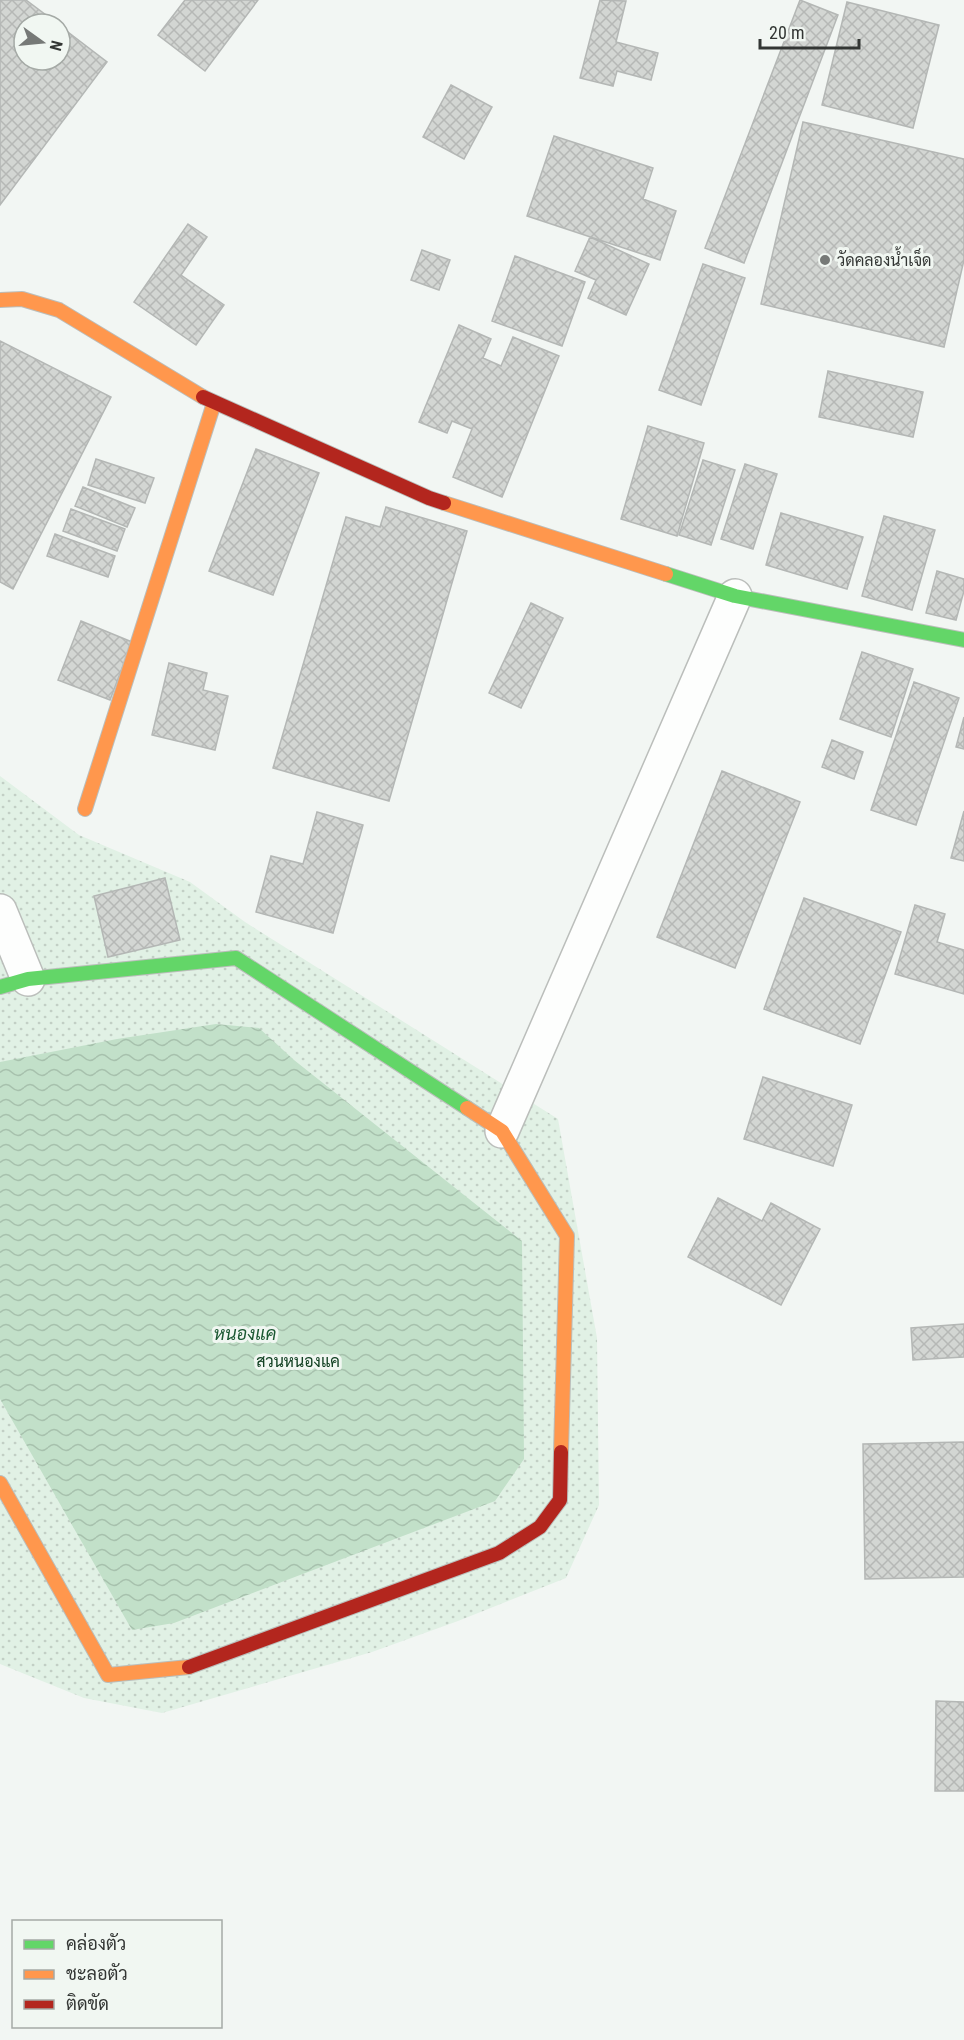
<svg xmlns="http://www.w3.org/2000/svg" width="964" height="2040" font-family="'Roboto Condensed',Sarabun,sans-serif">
<defs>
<pattern id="park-dots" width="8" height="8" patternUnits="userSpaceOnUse" patternTransform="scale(1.5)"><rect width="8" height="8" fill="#e1f1e5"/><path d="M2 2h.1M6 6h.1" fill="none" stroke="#c2cfc5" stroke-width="1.8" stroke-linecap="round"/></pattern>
<pattern id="water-waves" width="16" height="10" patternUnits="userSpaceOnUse" patternTransform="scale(1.5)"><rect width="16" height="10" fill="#c2e0c9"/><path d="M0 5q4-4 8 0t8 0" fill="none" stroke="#a7c1ad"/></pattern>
<pattern id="building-cross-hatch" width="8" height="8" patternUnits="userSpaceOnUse" patternTransform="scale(1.5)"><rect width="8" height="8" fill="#d3d6d3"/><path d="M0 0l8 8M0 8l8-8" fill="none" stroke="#b6b8b6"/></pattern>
</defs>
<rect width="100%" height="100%" fill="#f2f6f3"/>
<!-- park -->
<path fill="url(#park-dots)" d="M0 776 79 835 190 882 245 922 558 1119 597 1338 599 1505 566 1578 458 1621 372 1652 162 1713 84 1698 0 1664Z"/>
<!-- water -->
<path fill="url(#water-waves)" d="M216 1024 259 1028 294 1060 522 1241 524 1459 495 1501 174 1623 132 1630 0 1399V1062L117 1039Z"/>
<!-- building -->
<path fill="url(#building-cross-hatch)" stroke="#b4b7b5" stroke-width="1.5" d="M0 0H26L58 24H24V60H60V26L107 62 0 205Z
M185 0H258L205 71 158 35Z
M600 0 626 1 616 42 658 53 651 80 617 71 613 86 580 78Z
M800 0 838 15 744 263 705 248Z
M847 2 939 25 913 128 822 105Z
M451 85 492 107 464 159 423 137Z
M803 122 964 159V260L944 347 761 304Z
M554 136 653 168 643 199 676 211 660 260 527 216Z
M188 224 207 237 181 275 224 305 196 345 134 302Z
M590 237 649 264 626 315 588 298 596 280 575 271Z
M422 250 450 260 439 290 411 280Z
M515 256 585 282 562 346 492 321Z
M703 264 745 278 701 405 659 390Z
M459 325 491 339 483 358 501 366 513 337 559 356 502 497 453 477 472 429 452 421 447 433 419 422Z
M0 341 111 397 13 589 0 582Z
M828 371 923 392 913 437 819 417Z
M648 426 704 443 677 536 621 519Z
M256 449 319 473 273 595 209 571Z
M96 459 154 478 145 503 88 485Z
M703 460 735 470 711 545 679 535Z
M745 464 777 474 753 549 721 539Z
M83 487 135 508 127 527 75 506Z
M386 507 467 531 389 801 273 768 346 517 380 527Z
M71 509 125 529 117 551 63 531Z
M781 513 863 537 847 589 766 565Z
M884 516 935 530 912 610 862 596Z
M55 534 115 556 108 577 47 556Z
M937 571 964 579V591L956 620 926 613Z
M531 603 563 618 521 708 489 693Z
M81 621 132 642 110 700 58 680Z
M862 652 913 669 891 737 840 719Z
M169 663 207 673 203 690 228 696 215 750 152 735Z
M914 682 959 698 916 825 871 810Z
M964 717V749L956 747Z
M832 740 863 752 854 779 822 767Z
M722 771 800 802 735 968 657 937Z
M964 811V861L951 858Z
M317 812 363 825 333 933 256 912 271 856 303 864Z
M165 878 180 940 108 957 94 896Z
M804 898 901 932 860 1044 764 1009Z
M915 905 945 914 937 942 964 950V994L895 974Z
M763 1077 852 1105 833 1166 744 1139Z
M718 1198 762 1221 771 1203 820 1229 781 1305 688 1257Z
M964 1324V1357L913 1360 911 1328Z
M964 1442V1577L865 1579 863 1444Z
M936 1701 964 1702V1791H935Z"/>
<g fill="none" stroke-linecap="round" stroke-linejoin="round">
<!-- street casing -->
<g stroke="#bbbebb" stroke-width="36">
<path id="street" d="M0 911 28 979
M502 1131 735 596"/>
</g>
<!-- fast casing -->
<g stroke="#bbbebb" stroke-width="16">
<path id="fast" d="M666 574 735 596 964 640
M0 987 28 979 236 958 467 1108"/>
</g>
<!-- slow casing -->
<g stroke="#bbbebb" stroke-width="16">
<path id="slow" d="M0 300 22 299 59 310 203 397
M444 503 666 574
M85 809 214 403
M467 1108 502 1131 567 1236 561 1452
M0 1483 108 1675 189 1667"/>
</g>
<!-- jam casing -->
<g stroke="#bbbebb" stroke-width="16">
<path id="jam" d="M203 397 429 498 444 503
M189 1667 499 1553 540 1527 560 1500 561 1452"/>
</g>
<!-- street -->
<use href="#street" stroke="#fdfefd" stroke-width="33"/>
<!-- fast -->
<use href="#fast" stroke="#63d668" stroke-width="14"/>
<!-- slow -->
<use href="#slow" stroke="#ff974d" stroke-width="14"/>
<!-- jam -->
<use href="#jam" stroke="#b3261e" stroke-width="14"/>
</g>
<!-- markers -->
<circle fill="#767977" stroke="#f1f7f2" stroke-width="2" cx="825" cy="260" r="6"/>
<g text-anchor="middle" stroke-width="6" stroke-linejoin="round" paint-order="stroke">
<!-- poi labels -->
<g font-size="16" fill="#333634" stroke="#f1f7f2" text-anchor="start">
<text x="837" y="266">วัดคลองน้ำเจ็ด</text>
</g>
<!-- park labels -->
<g font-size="16" fill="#114022" stroke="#f1f7f2">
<text x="298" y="1367">สวนหนองแค</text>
</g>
<!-- water labels -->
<g font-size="18" font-style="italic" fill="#1c5933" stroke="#f1f7f2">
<text x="245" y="1340">หนองแค</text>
</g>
</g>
<!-- legend -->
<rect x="12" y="1920" width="210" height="108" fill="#f1f7f2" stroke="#a5aaa6" stroke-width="1.5"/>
<rect x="24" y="1940" width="30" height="9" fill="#63d668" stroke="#a5aaa6" stroke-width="1.5"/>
<text x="66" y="1950" font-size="18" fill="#333634">คล่องตัว</text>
<rect x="24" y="1970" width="30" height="9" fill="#ff974d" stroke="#a5aaa6" stroke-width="1.5"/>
<text x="66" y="1980" font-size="18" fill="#333634">ชะลอตัว</text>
<rect x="24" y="2000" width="30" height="9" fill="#b3261e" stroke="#a5aaa6" stroke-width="1.5"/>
<text x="66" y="2010" font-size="18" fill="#333634">ติดขัด</text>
<!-- north arrow -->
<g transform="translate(42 42) rotate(105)"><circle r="28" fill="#f1f7f2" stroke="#a5aaa6" stroke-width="1.5"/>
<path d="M0-4.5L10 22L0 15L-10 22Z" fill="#767977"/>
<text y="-9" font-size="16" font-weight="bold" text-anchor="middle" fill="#333634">N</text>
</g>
<!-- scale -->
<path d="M760 39v9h99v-9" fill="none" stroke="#333634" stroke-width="3"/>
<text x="769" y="39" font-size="18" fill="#333634" stroke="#f1f7f2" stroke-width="4.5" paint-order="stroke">20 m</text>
</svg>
